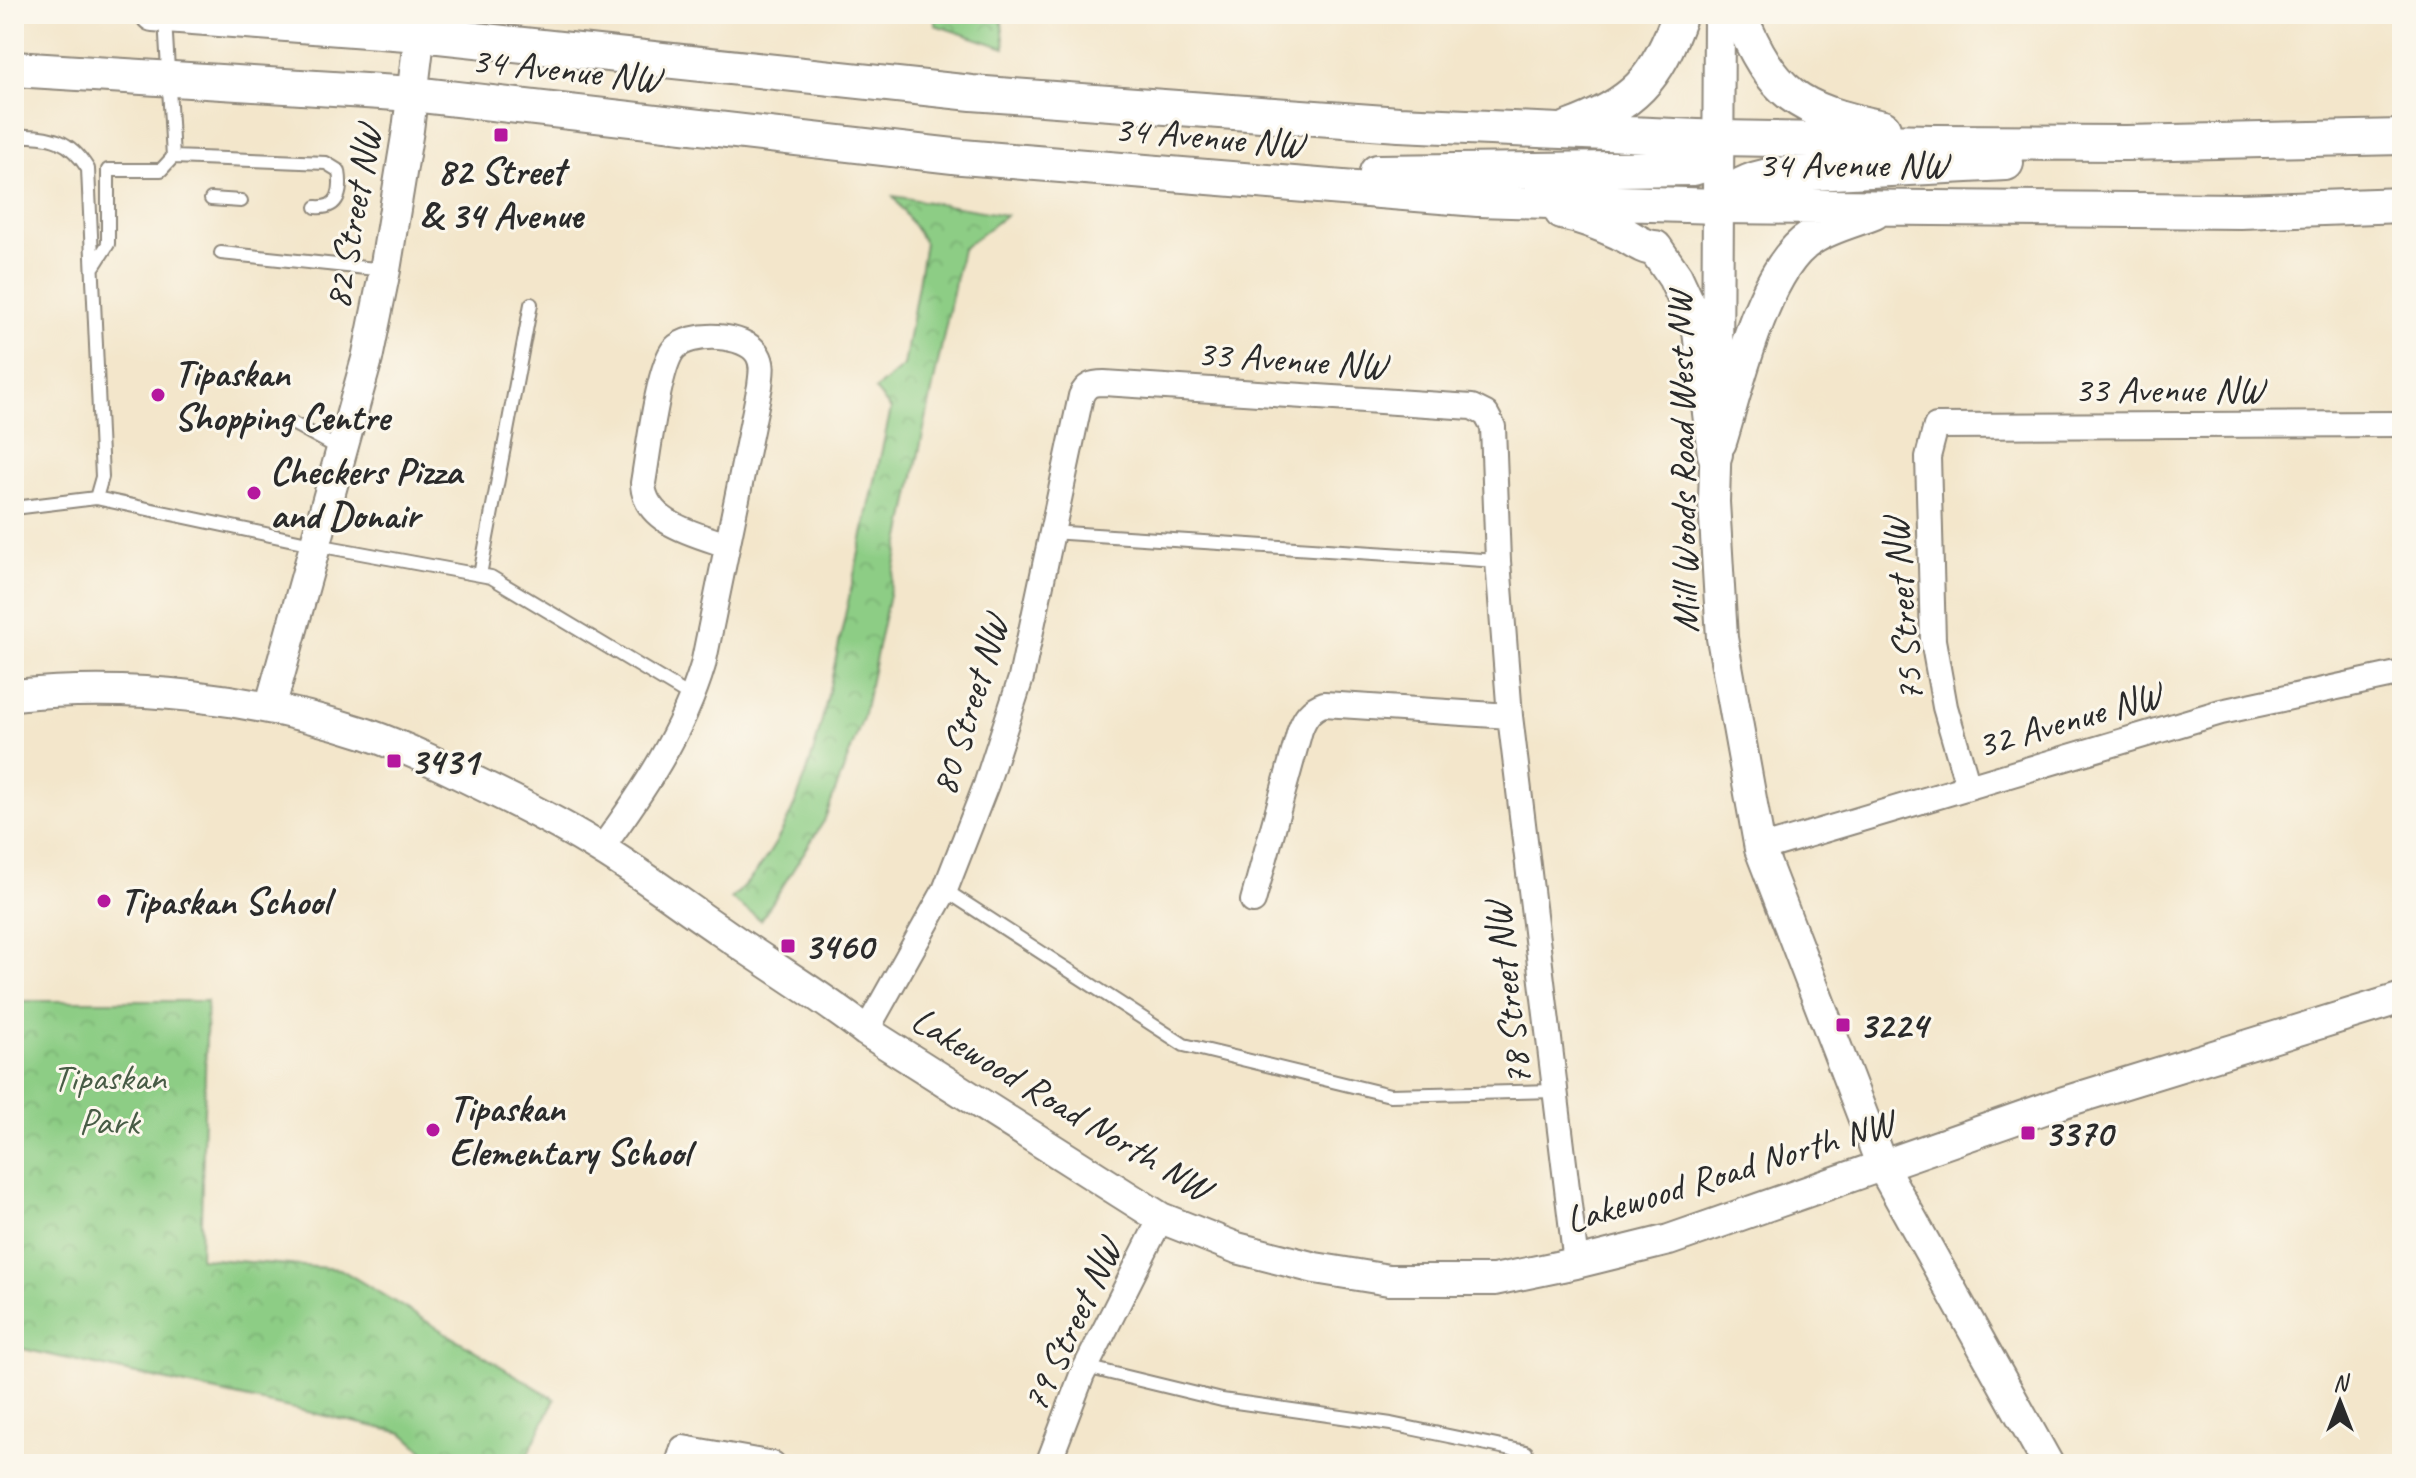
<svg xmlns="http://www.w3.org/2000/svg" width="2416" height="1478" font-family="Caveat,sans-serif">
<defs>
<pattern id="park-crowns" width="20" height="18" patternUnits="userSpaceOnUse" patternTransform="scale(2)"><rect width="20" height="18" fill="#8dcd85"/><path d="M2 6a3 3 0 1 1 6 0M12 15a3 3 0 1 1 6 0" fill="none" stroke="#7ab073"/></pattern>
</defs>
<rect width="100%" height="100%" fill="#fbf7ec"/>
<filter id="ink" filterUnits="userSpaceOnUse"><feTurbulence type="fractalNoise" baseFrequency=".0125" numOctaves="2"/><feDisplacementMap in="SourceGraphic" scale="16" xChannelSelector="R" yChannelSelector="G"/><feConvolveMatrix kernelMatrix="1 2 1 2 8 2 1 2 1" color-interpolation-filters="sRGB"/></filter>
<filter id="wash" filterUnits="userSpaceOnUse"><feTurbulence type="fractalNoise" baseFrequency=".006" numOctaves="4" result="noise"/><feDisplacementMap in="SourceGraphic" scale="32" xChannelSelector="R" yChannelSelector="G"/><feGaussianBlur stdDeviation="1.8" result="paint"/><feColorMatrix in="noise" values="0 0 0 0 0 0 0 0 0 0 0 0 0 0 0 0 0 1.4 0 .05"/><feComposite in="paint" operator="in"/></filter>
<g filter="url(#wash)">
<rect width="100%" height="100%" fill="#f3e6cb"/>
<!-- park -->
<path fill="url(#park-crowns)" stroke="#5c7c58" stroke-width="2" d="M935 14H1001L1005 48 935 25Z
M893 196 1006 215 962 249 863 718 824 821 761 920 731 899C807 831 825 706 846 611 861 544 876 476 891 409L875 390 904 366 925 243Z
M14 1001H207L200 1258 340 1269 555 1399 523 1464H438L403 1433 14 1347Z"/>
</g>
<g filter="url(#ink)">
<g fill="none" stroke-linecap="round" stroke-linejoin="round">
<!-- service casing -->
<g stroke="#8f887b" stroke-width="16">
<path id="service" d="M14 135C50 137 68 137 88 169L102 477 96 498
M173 157 326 163 339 171C342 190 340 209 316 207
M211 199 241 201
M221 253 385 270
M94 266 108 244V170H161L173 157 165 18
M294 424 340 449
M14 508 96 498 317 545 491 577 693 698
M1050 532 1498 561
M480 575 531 304
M945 890 1184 1045 1390 1095 1554 1091
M1086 1367 1222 1400 1391 1424 1526 1452"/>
</g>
<!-- minor casing -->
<g stroke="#8f887b" stroke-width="28">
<path id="minor" d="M1968 786 1945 707 1933 640 1928 457 1936 426 2402 424
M601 849C643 792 683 732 703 665L760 386C761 375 764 365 758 355 746 333 690 331 674 349 658 367 648 455 643 483 644 523 695 534 727 545
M1760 849 2221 712 2402 673
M1253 901 1300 730C1305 717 1310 709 1324 704L1510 716
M866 1031 945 890 986 785 1021 678 1081 396C1086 385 1092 383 1104 383L1472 407 1486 414 1493 427 1498 561 1510 716 1576 1263
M678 1464 683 1448 773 1464
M1048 1464 1082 1375 1161 1218"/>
</g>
<!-- tertiary casing -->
<g stroke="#8f887b" stroke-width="34">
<path id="tertiary" d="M1717 380 1719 14
M1716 432 1714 502 1722 638 1760 849 1882 1166 2048 1464
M14 695C133 683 254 697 367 734 410 749 453 771 494 791 531 809 567 827 601 849 642 874 681 904 721 931 769 965 820 995 866 1031L1161 1218 1237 1248 1315 1268 1389 1280H1494L1576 1263 1669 1240 2064 1102 2402 998
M270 708 367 359 385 270 408 130 422 14"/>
</g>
<!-- secondary casing -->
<g stroke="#8f887b" stroke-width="38">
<path id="secondary" d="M153 14 420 34 972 93 1399 124 1720 138 1933 142 2126 143 2402 137
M1739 14C1773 95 1797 110 1883 128
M14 69 413 94 962 157 1478 199 1719 206 2240 211 2402 205
M1569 128C1634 104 1657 80 1680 14
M1377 172 1693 168 1709 163 1720 138
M1719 206C1735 186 1749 179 1774 175L2006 163
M1562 212C1582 216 1600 223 1619 232 1631 237 1642 248 1655 248L1675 277 1700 331 1715 454
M1719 442C1736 388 1762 268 1811 238 1829 226 1854 220 1874 212"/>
</g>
<!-- service -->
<use href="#service" stroke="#fff" stroke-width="12"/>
<!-- minor -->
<use href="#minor" stroke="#fff" stroke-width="24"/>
<!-- tertiary -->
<use href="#tertiary" stroke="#fff" stroke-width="30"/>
<!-- secondary -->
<use href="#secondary" stroke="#fff" stroke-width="34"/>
</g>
</g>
<!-- markers -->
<g fill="#b5179e" stroke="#fbf7ec" stroke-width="3">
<rect x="493" y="127" width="16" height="16" rx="4"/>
<circle cx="158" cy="395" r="8"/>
<circle cx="254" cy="493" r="8"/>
<rect x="386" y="753" width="16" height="16" rx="4"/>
<circle cx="104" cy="901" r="8"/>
<rect x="780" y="938" width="16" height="16" rx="4"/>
<rect x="1835" y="1017" width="16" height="16" rx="4"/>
<circle cx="433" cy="1130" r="8"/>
<rect x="2020" y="1125" width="16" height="16" rx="4"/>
</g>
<g text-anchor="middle" stroke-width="6" stroke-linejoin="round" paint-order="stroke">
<!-- street labels -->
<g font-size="38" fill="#2b2b2b" stroke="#fbf7ec">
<text transform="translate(566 69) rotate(6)" y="13">34 Avenue NW</text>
<text transform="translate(1209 136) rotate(5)" y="13">34 Avenue NW</text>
<text x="1853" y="177">34 Avenue NW</text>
<text transform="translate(352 217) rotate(-80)" y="13">82 Street NW</text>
<text transform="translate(1292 359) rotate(4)" y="13">33 Avenue NW</text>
<text x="2169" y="402">33 Avenue NW</text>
<text transform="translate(1682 462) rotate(-91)" y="13">Mill Woods Road West NW</text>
<text transform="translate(1902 610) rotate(-95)" y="13">75 Street NW</text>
<text transform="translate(969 705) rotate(-73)" y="13">80 Street NW</text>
<text transform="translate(2069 719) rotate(-16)" y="13">32 Avenue NW</text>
<text transform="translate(1507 994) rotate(-97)" y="13">78 Street NW</text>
<text transform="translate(1061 1103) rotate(31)" y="13">Lakewood Road North NW</text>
<text transform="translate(1729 1171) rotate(-17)" y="13">Lakewood Road North NW</text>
<text transform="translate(1071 1325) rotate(-65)" y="13">79 Street NW</text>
</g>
<!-- poi labels -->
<g font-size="38" font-weight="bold" fill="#2b2b2b" stroke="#fbf7ec" text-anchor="start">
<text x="501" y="184" text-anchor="middle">82 Street<tspan x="501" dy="44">&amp; 34 Avenue</tspan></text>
<text x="174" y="386">Tipaskan<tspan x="174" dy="44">Shopping Centre</tspan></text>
<text x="270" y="484">Checkers Pizza<tspan x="270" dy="44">and Donair</tspan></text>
<text x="410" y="774">3431</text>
<text x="120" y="914">Tipaskan School</text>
<text x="804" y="959">3460</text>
<text x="1859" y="1038">3224</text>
<text x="449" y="1121">Tipaskan<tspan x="449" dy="44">Elementary School</tspan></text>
<text x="2044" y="1146">3370</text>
</g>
<!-- park labels -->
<g font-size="38" fill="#485c46" stroke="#fbf7ec">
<text x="109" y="1090">Tipaskan<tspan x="109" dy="44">Park</tspan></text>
</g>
</g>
<!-- margin -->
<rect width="2416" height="1478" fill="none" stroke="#fbf7ec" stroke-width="48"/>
<!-- north arrow -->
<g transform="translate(2340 1402)" stroke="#fbf7ec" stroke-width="6" paint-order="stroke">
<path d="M0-6L14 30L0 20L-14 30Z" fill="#2b2b2b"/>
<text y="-12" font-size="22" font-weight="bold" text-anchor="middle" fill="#2b2b2b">N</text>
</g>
</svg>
